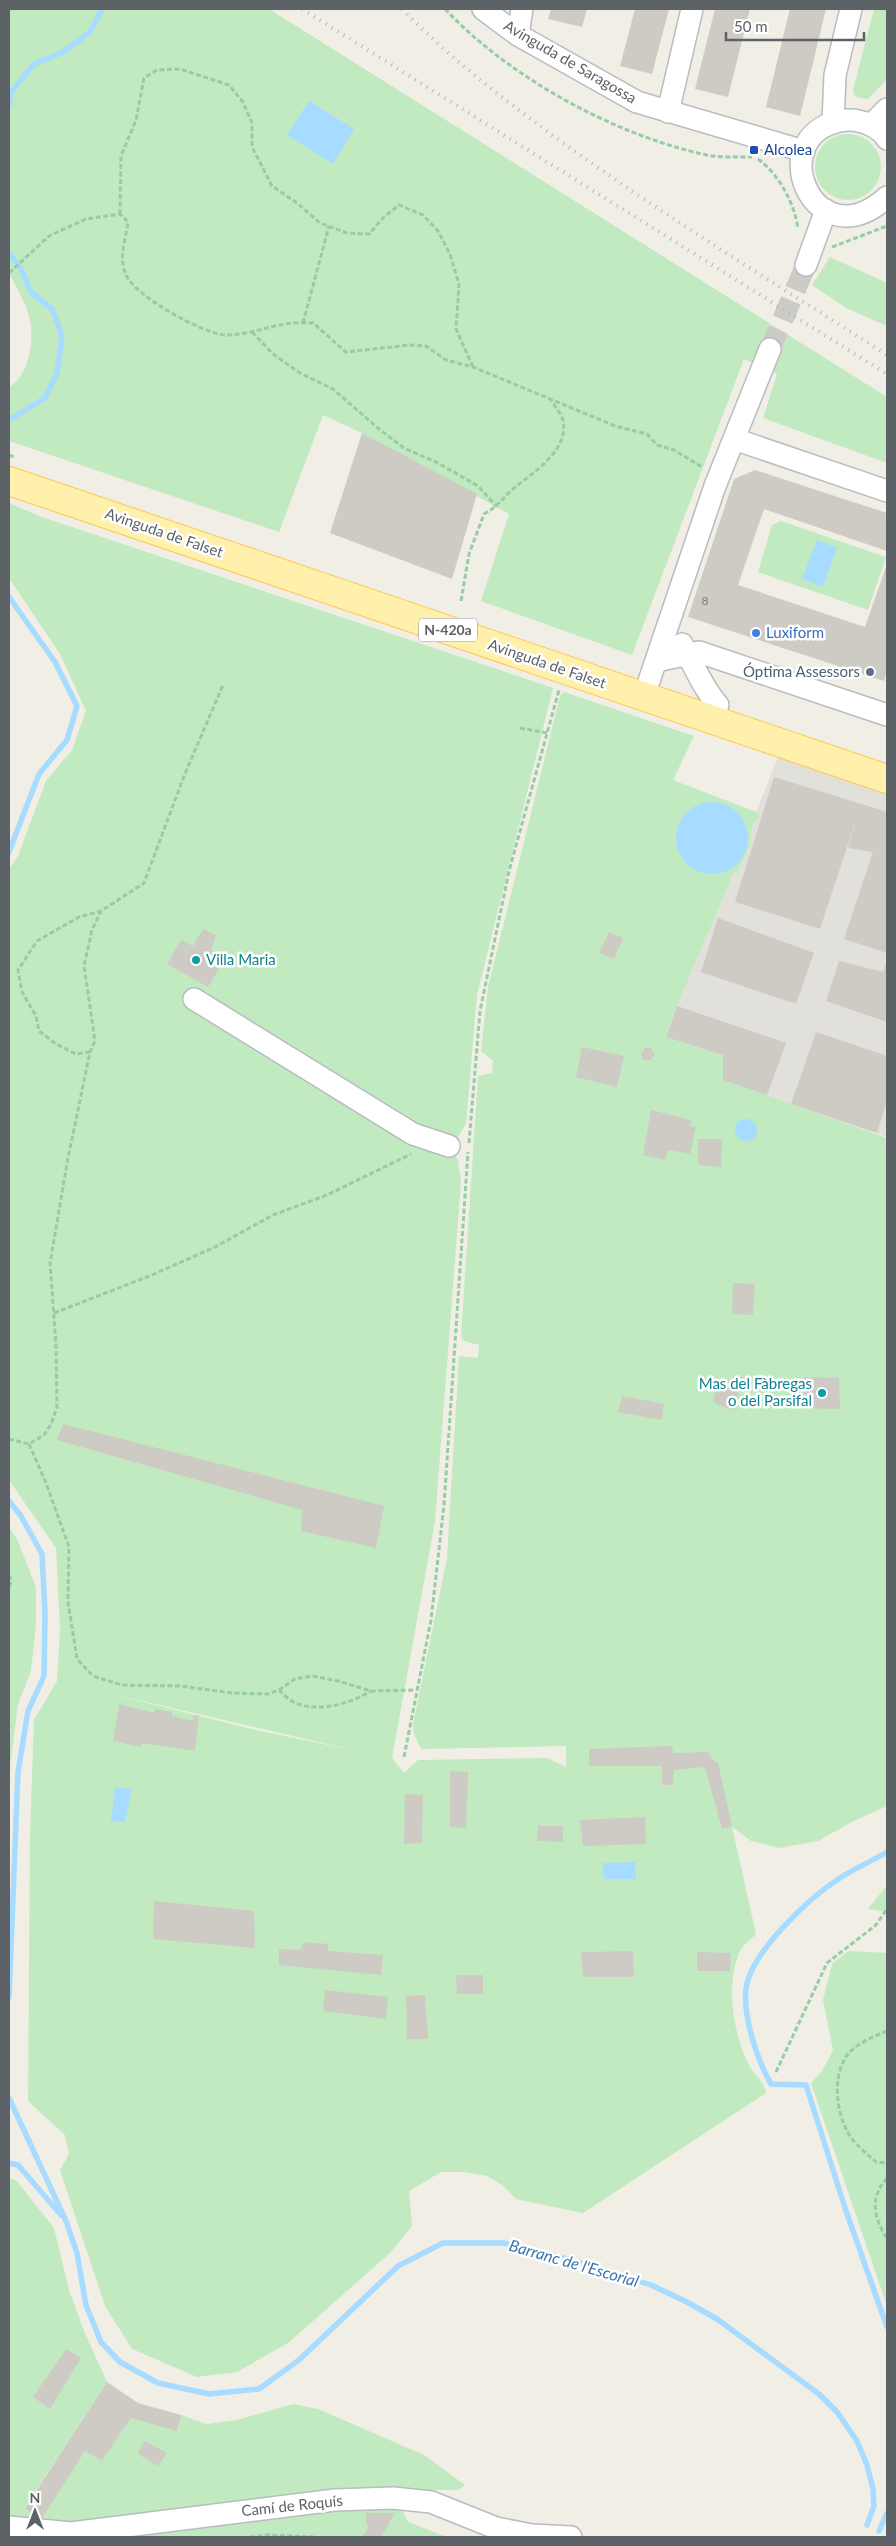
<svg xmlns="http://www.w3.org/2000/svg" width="896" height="2546" font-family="Lato,sans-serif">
<rect width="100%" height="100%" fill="#f1eee6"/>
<!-- industrial -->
<path fill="#e1e0da" d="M783 744 887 777V1137L723 1080 666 1037 677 1006 734 872 737 873 749 848 753 823 758 813 756 812Z"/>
<!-- green -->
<path fill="#c1eac0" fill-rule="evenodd" d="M9 9H269L887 397V463L763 418 777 374 744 359 632 655 481 601 509 514 362 433 323 415 279 532 9 441V387C30 375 35 338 29 316 25 301 16 287 9 273Z
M874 9H887V79L868 99 855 97 853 90Z
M815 167a33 33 0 1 1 66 0a33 33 0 1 1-66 0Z
M830 257 887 283V326L846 308 812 285Z
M9 503 42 517 553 688 477 995 466 1124 456 1140 449 1146 458 1160 461 1182 435 1521 392 1758 404 1773 418 1760 547 1758 566 1767V1746L421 1749 414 1734 413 1724 447 1558 459 1356 478 1358 479 1345 464 1341 461 1336 478 1076 492 1073 493 1061 481 1051 488 987 560 696 564 692 694 736 673 780 759 813 756 822 753 823 749 848 737 873 734 872 677 1006 666 1037 723 1055 724 1080 887 1138V1806L852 1822 818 1841 779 1848 751 1841 732 1827 756 1934C751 1939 743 1945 740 1951 725 1985 733 2035 750 2067 756 2076 764 2082 766 2093L583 2213 516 2199 502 2185 487 2176 463 2172H441L409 2191 412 2226 390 2253 288 2343 237 2372 197 2377 132 2349 105 2306 60 2170 69 2154 65 2135 28 2101 30 1835 34 1720 57 1681 60 1630 56 1548 9 1480V869L18 856 46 781 72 750 86 711 60 654 9 578ZM103 1692 357 1751 252 1729Z
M781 521 886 557 868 610 758 572 772 525Z
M9 1527 17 1539 36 1587V1625L31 1671 18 1704 9 1775Z
M887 1885V1912L868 1909Z
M848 1951 887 1953V2306L811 2083 822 2071 833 2050 823 2000 832 1964Z
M9 2178 16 2180 54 2228 69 2290 84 2331 107 2382 25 2507 40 2520 85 2451 102 2461 131 2418 181 2415 206 2424 237 2420 293 2404 318 2409 424 2455 465 2485 458 2490H399L81 2525 9 2516Z
M400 2506 408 2522 447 2537H107L310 2512Z"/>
<!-- water -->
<path fill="#a7dbff" d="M309 101 354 129 333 164 287 135Z
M817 540 837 548 823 587 802 579Z
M676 838a36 36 0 1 1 72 0a36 36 0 1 1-72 0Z
M735 1130a11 11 0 1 1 22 0a11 11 0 1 1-22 0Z
M115 1787 132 1789 125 1822 111 1821Z
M635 1862 636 1879H604L603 1863Z"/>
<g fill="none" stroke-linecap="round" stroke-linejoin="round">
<!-- stream -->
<path stroke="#a7dbff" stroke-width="5.5" d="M9 106 11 92 34 64 63 52 90 32 102 9
M9 253 21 269 31 292 53 310 62 337 57 373 45 398 9 420
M9 597 55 662 77 706 67 740 39 774 9 852
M9 1501 21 1516 42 1554 45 1614 44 1676 28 1711 18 1772 9 1997
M887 1852C872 1861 855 1868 840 1878 810 1897 750 1953 746 1989 743 2017 757 2060 771 2084L806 2085 846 2211 887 2327
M9 2098 66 2221 77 2253 86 2305 101 2342 120 2362 158 2383 209 2394 259 2389 299 2360 398 2266 443 2243H504L571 2260 651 2285 685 2301 717 2319 819 2394 837 2412 857 2441 867 2465 873 2489 874 2506 867 2525
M9 2163 18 2165 61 2215
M879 2531 887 2513"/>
</g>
<!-- building -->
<path fill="#cecbc4" d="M551 9H587L582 27 548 19Z
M635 9H669L652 74 620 66Z
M715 9H750L728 97 695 89Z
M790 9H826L800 116 766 107Z
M362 433 477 494 452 579 330 533Z
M755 470 887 513V551L764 509 738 585 865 627 887 564V670L884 681 688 617 734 479Z
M774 777 887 812V953L844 939 873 852 848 848 857 817 820 929 735 902Z
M718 918 814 953 796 1004 701 972Z
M203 929 216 935 211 950 226 957 208 987 167 964 181 940 193 946Z
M609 932 623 938 614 959 599 953Z
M887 960V1022L826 1001 839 961 883 972Z
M677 1006 786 1043 767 1095 723 1080V1055L666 1037Z
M816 1032 887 1056V1101L877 1133 791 1104Z
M582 1047 624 1056 617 1087 576 1077Z
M645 1048H651L655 1055 651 1060H643L641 1054Z
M651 1110 691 1120 690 1126 696 1127 690 1154 668 1150 665 1160 643 1155Z
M698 1139H722L721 1167 698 1165Z
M733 1283 755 1284 753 1315 732 1314Z
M733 1376 743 1377 734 1411 713 1402 718 1383 725 1385 727 1380 732 1381Z
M804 1377 839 1378 840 1409 803 1408Z
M622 1396 664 1404 662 1420 618 1412Z
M63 1424 384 1506 376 1548 301 1531 302 1510 57 1440Z
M119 1704 155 1713V1709L172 1712V1716L193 1721 194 1715H199L195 1751 142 1743 141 1747 113 1741Z
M671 1746 674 1753 708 1752 713 1760 718 1763 732 1826 722 1829 705 1767 674 1770 673 1785H662V1766H589V1749Z
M450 1771 468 1772 466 1828 450 1827Z
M405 1794 423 1795 422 1843 404 1844Z
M645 1817 646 1844 583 1846 580 1820Z
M538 1826H563V1842L537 1841Z
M154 1901 254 1911 255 1948 153 1939Z
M304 1942 328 1944V1951L383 1955 381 1975 279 1965V1949L300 1950Z
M633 1951 634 1977H583L581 1952Z
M697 1952 731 1953 730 1971H697Z
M456 1975H483V1994H457Z
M325 1990 388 1997 386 2019 323 2011Z
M425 1995 428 2039H407L406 1996Z
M66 2349 81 2358 50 2409 33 2397Z
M107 2382 138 2403 181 2415 177 2431 131 2418 102 2461 85 2451 41 2520 25 2508Z
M144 2441 167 2453 158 2466 138 2454Z
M366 2513H395L381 2537H362L369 2526 366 2524Z"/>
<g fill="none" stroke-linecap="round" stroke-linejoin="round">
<!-- minor-tunnel -->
<path stroke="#cccbc6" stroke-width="21" stroke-dasharray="21 11" stroke-linecap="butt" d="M770 349 806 265"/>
<!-- minor casing -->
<g stroke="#b8bcc0" stroke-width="24">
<path id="minor" d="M483 9 518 35 637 102 804 151
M518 35 522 9
M668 112 692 9
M833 123 835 75 851 9
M871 125 887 109
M887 139C880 127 861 119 847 120 759 129 812 265 887 197
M806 265 826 210
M734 439 887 491
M682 644C694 665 702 687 718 705
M656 661 699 652 887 715
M649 681 715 486 770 349
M194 999 413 1134 449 1146
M9 2527 71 2533 335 2500 393 2498 431 2502 496 2528 532 2535 571 2537"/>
</g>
<!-- primary casing -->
<g stroke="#fcc953" stroke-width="30">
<path id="primary" d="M9 481 887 779"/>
</g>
<!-- path -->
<path stroke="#98cca6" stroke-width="3" stroke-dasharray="5 2.5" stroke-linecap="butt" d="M445 9C509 77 611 133 702 154 718 158 735 157 752 157
M758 159C778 173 795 204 798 229
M120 214 121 156 136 120 144 78 157 70 180 69 229 85 243 102 252 123V147L272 186 297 203 320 223 347 233 369 234 384 217 399 205 423 215 438 231 450 254 459 284 456 329 473 367
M832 247 887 226
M9 273 49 236 86 219 120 214 128 222C126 239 118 258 126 275 135 296 203 334 226 335 247 335 266 327 286 324 295 322 305 323 313 323L346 352 410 345 426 346 446 360 473 367 615 426 647 434 657 445 674 450 702 467
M303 323 329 226
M252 332 273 354 300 373 333 389 379 429 404 448 438 463 478 486 497 507
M9 455 16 458
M461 601 469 554 484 514C497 507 503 498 513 489 533 472 569 452 563 420 561 413 554 406 551 400
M520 728 547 733
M90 1052 76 1054 56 1044 39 1031 36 1016 22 992 18 970 37 941 79 917 101 911
M469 1143 480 1011 509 871 559 690
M54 1313 152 1275 215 1247 273 1215 327 1195 411 1154
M9 1439 29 1444 44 1435 51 1424 57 1407 56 1345 50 1263 68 1158 90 1052 95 1041 84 966 92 930 101 911 144 883 184 776 223 685
M29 1444 46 1483 69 1547 68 1602 77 1659 93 1676 122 1685 180 1686 232 1693 268 1694 279 1690 295 1679 312 1676 338 1681 371 1691 416 1690
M9 1575 11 1580 9 1590
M279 1690C284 1695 291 1702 298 1704 322 1712 351 1703 371 1691
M404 1757 431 1620 444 1505 468 1152
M887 2031C875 2036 857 2043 848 2054 832 2075 836 2110 847 2131 853 2143 866 2153 876 2162L887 2163
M776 2072 827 1963 876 1925 887 1909
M887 2178C869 2198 874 2218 887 2239
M250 2537 267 2535 314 2537"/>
<!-- minor -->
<use href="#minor" stroke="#fff" stroke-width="21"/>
<!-- primary -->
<use href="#primary" stroke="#fff0ac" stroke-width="28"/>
<!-- rail -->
<path stroke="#b5b6b7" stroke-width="4" stroke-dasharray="1 6" stroke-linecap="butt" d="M302 9 887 374
M402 9C456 64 517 110 580 155 680 226 784 289 887 355"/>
</g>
<!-- markers -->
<rect fill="#1a4fb4" stroke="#fff" stroke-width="2" x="749" y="145" width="10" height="10" rx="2.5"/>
<circle fill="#3f7fe0" stroke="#fff" stroke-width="2" cx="756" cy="633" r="5"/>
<circle fill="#5c6f8a" stroke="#fff" stroke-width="2" cx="870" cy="672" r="5"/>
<g fill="#0f9aa8" stroke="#fff" stroke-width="2">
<circle cx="196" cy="960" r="5"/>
<circle cx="822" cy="1393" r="5"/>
</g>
<g text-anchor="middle" stroke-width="5" stroke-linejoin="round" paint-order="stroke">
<!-- number labels -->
<g font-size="12" fill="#797c7e">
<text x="705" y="605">8</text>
</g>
<!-- shield labels -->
<rect fill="#fff" stroke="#8e9195" stroke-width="1" x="419" y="618.5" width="58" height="23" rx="4"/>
<g font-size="14" font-weight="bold" fill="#5d6267">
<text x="448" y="635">N-420a</text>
</g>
<!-- street labels -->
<g font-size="15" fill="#5d6267" stroke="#fff">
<text transform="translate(570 62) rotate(30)" y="5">Avinguda de Saragossa</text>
<text transform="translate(164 533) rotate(19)" y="5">Avinguda de Falset</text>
<text transform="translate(547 664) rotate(19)" y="5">Avinguda de Falset</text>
<text transform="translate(292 2506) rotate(-6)" y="5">Camí de Roquís</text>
</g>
<!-- transit labels -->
<g font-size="15" fill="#164399" stroke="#fff" text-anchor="start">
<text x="764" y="155">Alcolea</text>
</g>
<!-- shop labels -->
<g font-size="15" fill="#366cbe" stroke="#fff" text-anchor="start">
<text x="766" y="638">Luxiform</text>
</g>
<!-- service labels -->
<g font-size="15" fill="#4e5e75" stroke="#fff" text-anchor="end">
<text x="860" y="677">Óptima Assessors</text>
</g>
<!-- culture labels -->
<g font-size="15" fill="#0d838f" stroke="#fff" text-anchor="start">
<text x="206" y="965">Villa Maria</text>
<text x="812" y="1389" text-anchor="end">Mas del Fàbregas<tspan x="812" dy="17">o del Parsifal</tspan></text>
</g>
<!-- water labels -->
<g font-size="16" font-style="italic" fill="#3875b1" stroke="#fff">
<text transform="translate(574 2263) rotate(16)" y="6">Barranc de l'Escorial</text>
</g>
</g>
<!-- border -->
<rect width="896" height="2546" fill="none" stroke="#5d6267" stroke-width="20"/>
<!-- north arrow -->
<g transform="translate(35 2511)" stroke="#ffffff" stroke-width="4" paint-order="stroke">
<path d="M0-4L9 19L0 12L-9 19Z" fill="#5d6267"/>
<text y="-8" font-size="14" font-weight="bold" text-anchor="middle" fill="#5d6267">N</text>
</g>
<!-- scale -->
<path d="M726 32v8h138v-8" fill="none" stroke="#5d6267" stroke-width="2.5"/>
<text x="734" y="32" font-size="15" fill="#5d6267" stroke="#ffffff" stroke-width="4" paint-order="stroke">50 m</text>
</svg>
